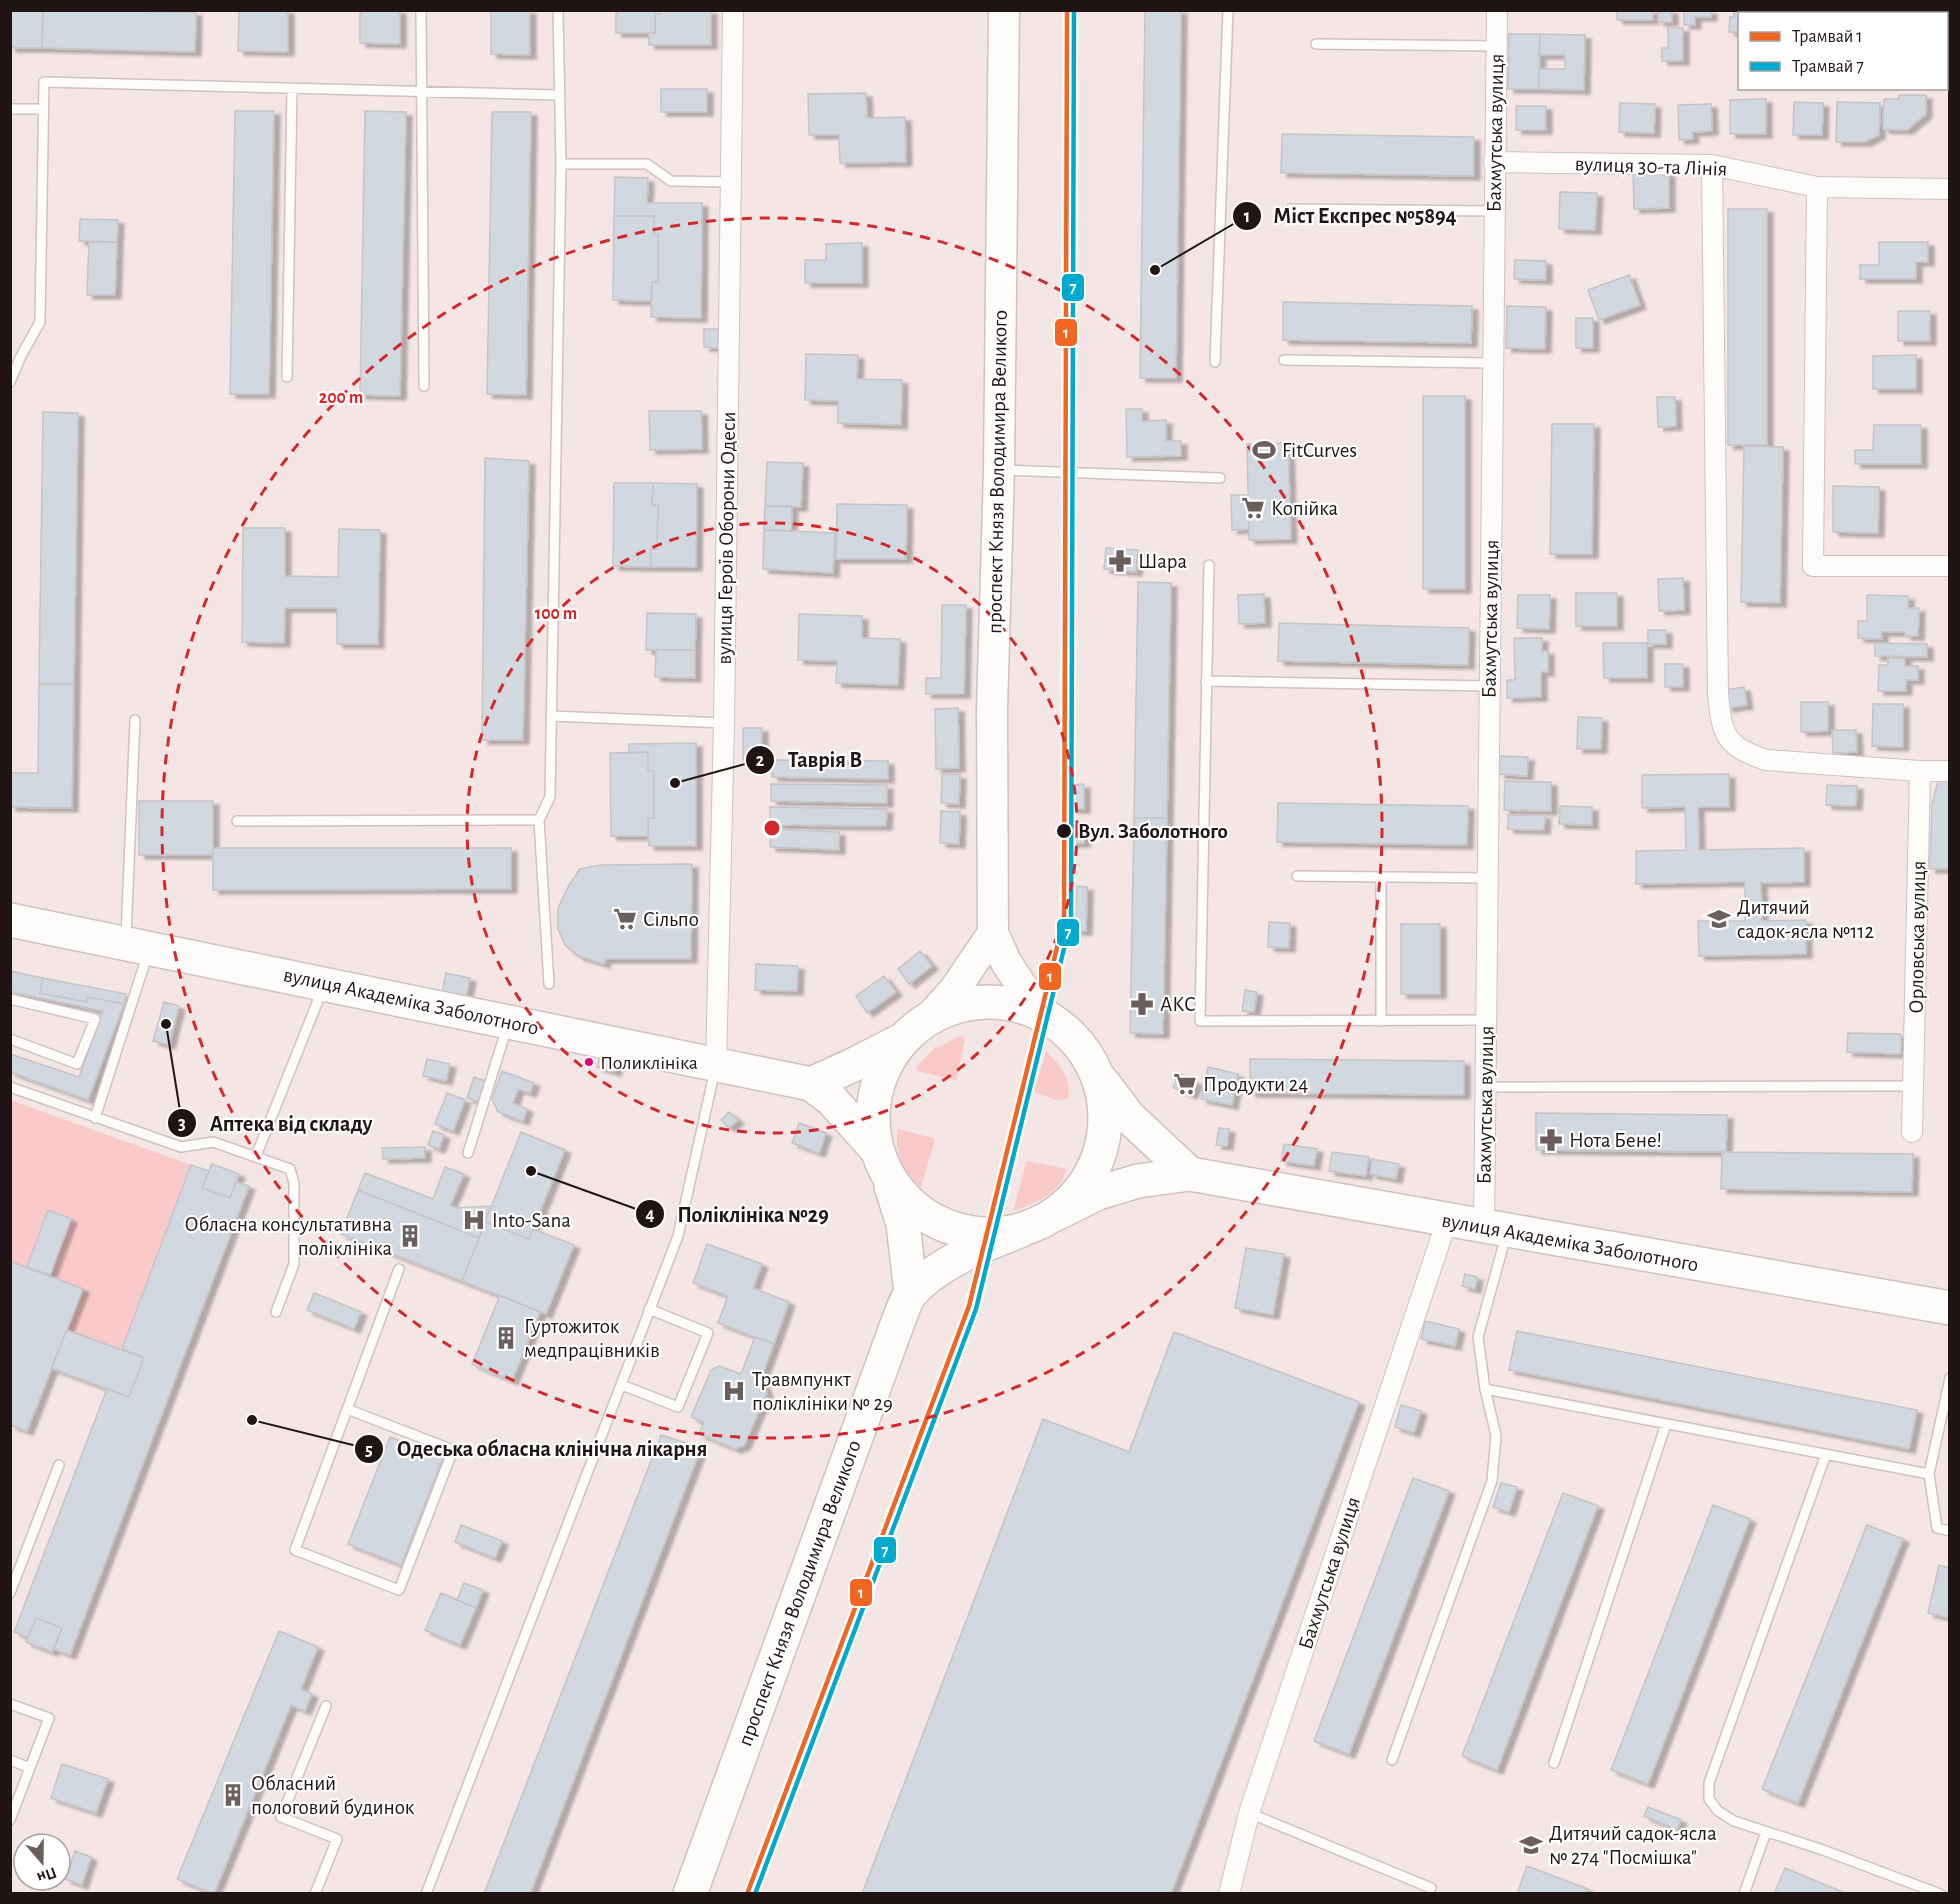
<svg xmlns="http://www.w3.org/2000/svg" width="1960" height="1904" font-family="'Alegreya Sans',sans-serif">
<defs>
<filter id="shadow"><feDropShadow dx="6" dy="4" stdDeviation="1.5" flood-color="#0004"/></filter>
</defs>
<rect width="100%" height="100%" fill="#f5e6e6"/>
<!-- green -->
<path fill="#f9caca" d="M960 1036 963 1037 965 1041 956 1080 917 1071 916 1067 933 1050Z
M1046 1051C1058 1062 1075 1082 1067 1099L1057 1100 1034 1092Z
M10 1100 191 1165 122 1349 67 1330 83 1289 50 1275 71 1219 48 1211 27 1267 11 1261Z
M898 1129 933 1138 935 1140 921 1187C904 1177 893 1148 898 1129Z
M1027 1161 1065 1168 1066 1170C1060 1194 1034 1204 1013 1211Z"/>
<!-- building -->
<path fill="#d1d8df" stroke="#c6c4c7" stroke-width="1.5" filter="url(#shadow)" d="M10 10H43L42 48H10Z
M43 10 196 12 195 52 42 48Z
M239 10H288V52L238 51Z
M360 10H400V44L360 43Z
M491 10H530V55L491 54Z
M616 10H660V14H655V33H616Z
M660 10H711V45H649V33H655V14H660Z
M1145 10H1181L1176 378H1140Z
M1617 10H1653V20H1617Z
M1658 10H1672V22H1658Z
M1684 10H1711V17H1695V25H1684Z
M1734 10H1772V14H1740V32H1729L1730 17H1734Z
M1795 10H1829V14H1795Z
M1886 10H1935V14H1886Z
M1668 27 1683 28V61H1662V48H1668Z
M1509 34H1540L1539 89H1508Z
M1540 34 1585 35 1584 90 1539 89V69H1565V55H1539Z
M661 89H707V112H661Z
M866 93 867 118 905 117 906 162 840 163 839 135H809L808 94Z
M1899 95H1926V114L1907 130 1883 129 1884 99H1899Z
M1766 99V134H1730V100Z
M1794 102 1823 103 1822 135H1793Z
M1837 102 1880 103 1879 135 1865 142H1836Z
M1620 103 1655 104 1654 133 1619 132Z
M1711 104 1712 131 1692 132 1693 139 1679 140 1678 105Z
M1516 106H1546V130H1516Z
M235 111H274L269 394H230Z
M365 111 406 112 400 396 360 395Z
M492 112H531L526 395 487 394Z
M1282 134 1474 137V176L1281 173Z
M1633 172H1669V208L1634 209Z
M615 177 648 178 647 203H702L701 318 651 317 652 282H658V235H654V216H614Z
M1560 192 1597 193 1595 230 1559 229Z
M1728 209H1767V445H1728Z
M614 216H654V235H658V282H652L651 301 613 300Z
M80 219 118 220 117 242 79 241Z
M89 242H117L115 295H87Z
M1879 242H1928V262H1916V279H1860V265H1879Z
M862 243V283H805V260H826V244Z
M1515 260 1546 261V280L1514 279Z
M1629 275 1640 305 1599 320 1588 290Z
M1283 302 1472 306 1471 343 1283 340Z
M1507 306 1546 307 1545 349 1506 348Z
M1898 311H1930V341H1898Z
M1576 318H1593V348H1576Z
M704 329H719V348L704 347Z
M806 354 858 355 857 379 902 380 901 425 838 423V401L805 400Z
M1916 355V389H1873V356Z
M1423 396H1465V589H1423Z
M1657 397H1675L1676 426 1658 427Z
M1126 409H1142V421L1166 420V441H1181V456L1127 457Z
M649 411H701L702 449 650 450Z
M43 412 78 413 74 684H39Z
M1552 424H1594L1592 554H1550Z
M1874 425H1921V464H1855V450H1873Z
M1288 443 1291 539 1249 540 1247 444Z
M1744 446 1783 447 1780 603 1741 602Z
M485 458 529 461 523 740H482Z
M767 462 803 463 801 507 765 506Z
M614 483H653L652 505H658L657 549H651V567L613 566Z
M653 483 697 484 696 567H651V549H657L658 505H652Z
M1833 486 1879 487 1878 533 1833 532Z
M1231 495H1248L1249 529 1232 530Z
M837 504 907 505 906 559H836Z
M765 506H792L791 531 764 530Z
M243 528H285V576L338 577 339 529 380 530 378 644H337V608H285L284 643 242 642Z
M764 530 835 533 833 573 763 569Z
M1106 548 1138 550 1136 572 1104 569Z
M1683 578 1684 610 1659 611 1658 579Z
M1138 582 1171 583 1167 818H1134Z
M1576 593H1617V626H1576Z
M1264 594 1265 623 1239 624 1238 595Z
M1518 595H1550L1549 629 1517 628Z
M1867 595 1908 596V608H1919L1918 636H1905V632H1882V639L1858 638V621H1867Z
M942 605H966L964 694H926V678H941Z
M647 613 696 614 695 650H646Z
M799 614 862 616V638L900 639 898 685 836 683 837 661 798 660Z
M1279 623 1469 628 1468 665 1278 661Z
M1648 630H1666V644H1648Z
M1514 638H1542V651H1548V672H1541V697L1507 698V680H1515Z
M1603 643H1647V678H1604Z
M1875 643 1927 644V657L1875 656Z
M656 650H695V678L655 677Z
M1888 658H1905V666H1918V680H1906V691H1878L1879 665H1888Z
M1665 664H1683V687H1665Z
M39 684H74L72 808 10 807V773H38Z
M1744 687 1747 705 1727 708 1725 690Z
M1801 702H1828V731L1801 732Z
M1873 704H1903V747L1872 746Z
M958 708 959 768 936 769 935 709Z
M1578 717 1602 718 1601 749H1577Z
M743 728H762V759L743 760Z
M1832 730H1856L1857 752 1833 753Z
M696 743V846H649L648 818H654V771H648V752L629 753V744Z
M648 752V771H654V818H648V836H611L610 753Z
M1500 756 1528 757 1527 776 1499 774Z
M772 760 888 761V779L772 777Z
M942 774 960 775 959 804 941 803Z
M1729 774V807H1698L1699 850 1804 848V882L1761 883 1762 921 1806 920V954L1699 956 1698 921H1745V882L1636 884V851L1686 850 1685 807 1642 808V775Z
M1939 777H1950V869H1930L1932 804Z
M1505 781 1551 782V811L1504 810Z
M771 784 887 785V803L771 801Z
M1084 784V809H1071V785Z
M1827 785 1857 786 1856 806 1826 805Z
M139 801H213V855H139Z
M1278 803 1468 806 1467 845 1277 842Z
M1560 806 1592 807V825L1559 824Z
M770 807 887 809 886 826 770 825Z
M941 811 960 812 959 844 940 843Z
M1508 815H1545L1544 830 1508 829Z
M1134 818H1167L1163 1034 1130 1033Z
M1070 822H1084V843H1070Z
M771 829 839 832V850L770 847Z
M213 848H511V889L213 890Z
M692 864 691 959H605L604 964 578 956 565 945 558 929V908L569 885 580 869 601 865Z
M1076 886 1087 887 1086 931H1076Z
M1269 922 1290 923 1289 948 1268 947Z
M1401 924H1440V994H1401Z
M920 951 932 966 909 984 898 969Z
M756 964 798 966 797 991 755 990Z
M10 971 43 978 40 993 87 1002 88 997 124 1004 88 1100 10 1072V1054L79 1077 103 1011 10 992Z
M446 973 470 978 466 998 442 993Z
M884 976 896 992 867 1013 856 996Z
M43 978 126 994 124 1004 88 997 87 1002 40 993Z
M1245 990 1257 992 1254 1012 1242 1011Z
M164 1002 179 1006 169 1045 153 1041Z
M1848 1033 1901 1034V1054L1847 1052Z
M600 1057 618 1062 615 1072 597 1067Z
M427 1059 450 1064 446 1081 423 1076Z
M1250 1059 1464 1061V1095L1250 1093Z
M1208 1067 1238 1074 1232 1105 1201 1099Z
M502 1071 534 1083 530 1093 518 1089 513 1103 527 1109 523 1121 498 1112 492 1099Z
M1179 1073 1197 1082 1191 1095 1173 1087Z
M474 1077 485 1081 478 1101 467 1098Z
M447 1093 465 1100 453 1131 435 1124Z
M729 1112 738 1120 729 1128 721 1120Z
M1536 1113 1727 1115 1726 1152 1536 1150Z
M799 1123 826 1133 819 1153 792 1143Z
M1219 1128 1229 1129 1227 1146 1216 1145Z
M433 1131 444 1135 439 1149 428 1145Z
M521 1132 565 1150 529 1239 485 1222Z
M1284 1144 1317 1149 1314 1166 1281 1161Z
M425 1147V1158L383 1159 382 1148Z
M1332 1152 1369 1157 1366 1176 1329 1171Z
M1722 1152 1913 1154 1912 1192 1721 1189Z
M1372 1159 1399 1164 1396 1179 1370 1174Z
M212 1164 239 1174 230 1198 202 1188Z
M191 1165 209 1171 202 1188 230 1198 236 1182 249 1186 70 1655 54 1649 62 1628 36 1618 28 1637 14 1632 107 1389 129 1397 144 1358 122 1349Z
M445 1167 464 1174 450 1206 456 1208 491 1206 479 1238 358 1190 365 1173 433 1199Z
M358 1190 479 1238 462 1281 341 1234Z
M48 1210 71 1219 50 1275 27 1267Z
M485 1222 529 1239 533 1229 574 1245 546 1314 462 1281Z
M707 1244 762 1264 753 1288 789 1302 774 1344 718 1323 728 1296 693 1283Z
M1246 1248 1284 1254 1273 1315 1235 1308Z
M10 1261 83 1289 27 1431 10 1425Z
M1465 1274 1477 1277 1475 1289 1462 1286Z
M314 1293 361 1312 354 1329 307 1310Z
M500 1295 540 1312 512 1381 472 1364Z
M1425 1321 1459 1329 1455 1346 1421 1339Z
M67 1330 144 1358 129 1397 51 1368Z
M1517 1331 1917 1410 1909 1449 1509 1370Z
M1174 1332 1359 1402 1171 1894H862L1043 1419 1129 1452Z
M755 1337 774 1344 761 1378 767 1393 744 1446 735 1449 699 1434 704 1422 691 1417 711 1370 719 1366 741 1374Z
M1401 1405 1421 1411 1414 1433 1395 1427Z
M661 1435 701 1448 530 1894H484Z
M390 1437 443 1458 401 1565 348 1544Z
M1413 1478 1449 1491 1349 1754 1314 1741Z
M1501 1483 1517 1487 1509 1512 1493 1507Z
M1563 1493 1598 1506 1497 1770 1462 1756Z
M1713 1505 1750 1519 1648 1784 1611 1770Z
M461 1525 502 1541 495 1558 455 1542Z
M1867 1525 1903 1539 1798 1803 1762 1789Z
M1939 1565 1950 1568V1618L1928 1613Z
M464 1583 483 1590 476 1608 457 1600Z
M441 1593 476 1608 460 1645 425 1630Z
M36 1618 62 1628 52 1652 26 1642Z
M279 1631 318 1647 301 1689 312 1694 305 1711 291 1705 214 1894 177 1879Z
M62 1764 108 1779 96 1813 51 1798Z
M1648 1807 1681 1820 1677 1830 1644 1816Z
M75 1851 91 1857 82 1885 65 1879Z
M1527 1866 1588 1889 1586 1894H1517Z
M1785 1868 1847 1894H1774Z"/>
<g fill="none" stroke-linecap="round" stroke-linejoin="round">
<!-- service casing -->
<g stroke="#d0c2c2" stroke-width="12">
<path id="service" d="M421 10 424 386
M1316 44 1496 46
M10 109H43
M561 164H647L671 181 730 182
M1290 209 1494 211
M1284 360 1493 363
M1215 362 1228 10
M287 377 292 88
M10 382 21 356 40 322 44 82 559 95
M1004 470 1220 478
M1209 565 1200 1021 1486 1020
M1206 681 1489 686
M551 716 724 723
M237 821 539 820
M1297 876 1487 878
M1381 877V1021
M126 937 135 720
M549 984 539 820 550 797 561 164 558 10
M10 999 95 1019 77 1064 10 1039
M10 1087 181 1147 213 1142 290 1169 294 1183V1264L276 1312
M1485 1087 1913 1086
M95 1118 148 953
M468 1153 507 1027
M256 1156 323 988
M1950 1378 1929 1474 1937 1528 1950 1531
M622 1385 678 1407 708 1333 649 1309
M1485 1389 1929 1474
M347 1409 453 1450 399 1590 295 1550 399 1269
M1826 1454 1709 1783V1799L1718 1811 1734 1821 1823 1850 1940 1894
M10 1593 59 1465
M10 1704 49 1718 10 1820
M10 1760 30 1768
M1392 1760 1492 1481 1496 1435 1485 1389 1478 1337 1506 1236
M1554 1763 1666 1424
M1249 1813 1431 1888
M315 1894 337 1839 281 1817 326 1706
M426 1894 678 1236 715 1070
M1744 1894 1766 1832"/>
</g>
<!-- minor casing -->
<g stroke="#d0c2c2" stroke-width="22">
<path id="minor" d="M1494 162 1712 165 1817 187 1950 189
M1712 165 1718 694C1722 736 1725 746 1766 760L1920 771H1950
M1817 187 1813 566H1950
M716 1065 724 723 733 10
M1912 1132 1920 771
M1484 1227 1497 10
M1229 1894 1249 1813 1447 1220"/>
</g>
<!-- primary casing -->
<g stroke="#d0c2c2" stroke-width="33">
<path id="primary" d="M1004 10 999 470 992 709 993 933 1006 962 1021 985 1048 1017
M932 1015 955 989 993 933"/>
</g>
<!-- trunk casing -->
<g stroke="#d0c2c2" stroke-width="36">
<path id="trunk" d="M10 920 811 1084 832 1100 875 1148
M873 1118a116 116 0 1 1 232 0a116 116 0 1 1-232 0Z
M1101 1080 1129 1117 1190 1174
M811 1084 851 1066 900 1041
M891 1186 903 1224 911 1293
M1054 1215 1098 1193 1138 1181 1190 1174 1950 1308
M690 1894 895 1330C900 1319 904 1301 912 1292 938 1263 985 1244 1020 1231"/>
</g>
<!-- service -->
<use href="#service" stroke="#fefbfb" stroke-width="9"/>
<!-- minor -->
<use href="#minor" stroke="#fefbfb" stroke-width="20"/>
<!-- primary -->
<use href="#primary" stroke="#fefbfb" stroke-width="30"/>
<!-- trunk -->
<use href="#trunk" stroke="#fefbfb" stroke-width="33"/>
<!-- tram-1 casing -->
<g stroke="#fff" stroke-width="9">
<path id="tram-1" d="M747 1894 969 1306 1064 919 1067 10"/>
</g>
<!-- tram-2 casing -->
<g stroke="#fff" stroke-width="9">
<path id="tram-2" d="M755 1894 976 1309 1071 920 1074 10"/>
</g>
<!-- tram-1 -->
<use href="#tram-1" stroke="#f26522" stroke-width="4.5"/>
<!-- tram-2 -->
<use href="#tram-2" stroke="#00a9ce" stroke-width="4.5"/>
</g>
<!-- distance rings -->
<g fill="none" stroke="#d62828" stroke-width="3" stroke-dasharray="10 8">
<circle cx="772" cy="828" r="305"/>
<circle cx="772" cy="828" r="610"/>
</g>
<!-- icons -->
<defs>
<g id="stadium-bare" transform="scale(1.8)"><path d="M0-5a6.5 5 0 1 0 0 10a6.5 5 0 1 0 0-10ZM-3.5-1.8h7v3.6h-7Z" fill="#6b5e5e" stroke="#fff" stroke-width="2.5" paint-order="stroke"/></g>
<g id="supermarket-bare" transform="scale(1.8)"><path d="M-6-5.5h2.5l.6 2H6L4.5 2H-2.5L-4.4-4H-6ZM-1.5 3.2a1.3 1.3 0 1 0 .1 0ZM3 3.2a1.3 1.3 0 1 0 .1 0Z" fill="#6b5e5e" stroke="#fff" stroke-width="2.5" paint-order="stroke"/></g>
<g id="pharmacy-bare" transform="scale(1.8)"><path d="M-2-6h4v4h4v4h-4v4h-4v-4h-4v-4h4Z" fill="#6b5e5e" stroke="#fff" stroke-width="2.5" paint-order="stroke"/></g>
<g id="school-bare" transform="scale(1.8)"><path d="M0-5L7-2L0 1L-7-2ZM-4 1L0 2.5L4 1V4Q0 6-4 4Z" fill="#6b5e5e" stroke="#fff" stroke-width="2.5" paint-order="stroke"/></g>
<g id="hospital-bare" transform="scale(1.8)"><path d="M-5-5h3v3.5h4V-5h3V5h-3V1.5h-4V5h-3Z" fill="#6b5e5e" stroke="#fff" stroke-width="2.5" paint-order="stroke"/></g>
<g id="building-bare" transform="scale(1.8)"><path d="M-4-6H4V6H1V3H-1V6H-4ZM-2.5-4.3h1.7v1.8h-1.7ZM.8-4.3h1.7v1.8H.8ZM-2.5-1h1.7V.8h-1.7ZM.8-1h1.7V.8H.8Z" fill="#6b5e5e" stroke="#fff" stroke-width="2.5" paint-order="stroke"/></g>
</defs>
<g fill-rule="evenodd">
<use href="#stadium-bare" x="1264" y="450"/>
<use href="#supermarket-bare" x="1253" y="508"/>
<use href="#pharmacy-bare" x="1120" y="561"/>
<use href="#supermarket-bare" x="625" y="919"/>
<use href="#school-bare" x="1719" y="919"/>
<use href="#pharmacy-bare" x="1142" y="1004"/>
<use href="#supermarket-bare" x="1185" y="1084"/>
<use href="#pharmacy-bare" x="1551" y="1140"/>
<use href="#hospital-bare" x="474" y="1220"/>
<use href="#building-bare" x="410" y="1236"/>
<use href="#building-bare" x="506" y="1338"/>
<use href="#hospital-bare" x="734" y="1391"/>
<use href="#building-bare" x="233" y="1795"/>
<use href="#school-bare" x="1531" y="1845"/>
</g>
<!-- markers -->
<circle fill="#201414" stroke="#fff" stroke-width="2" cx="1064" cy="831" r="8"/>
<circle fill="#e5007d" stroke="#fff" stroke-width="2" cx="589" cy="1062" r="5"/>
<g text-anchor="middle" stroke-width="4.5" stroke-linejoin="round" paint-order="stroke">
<!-- bus labels -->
<g font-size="20" fill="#201414" stroke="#fff" text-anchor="start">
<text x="600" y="1069">Поликлініка</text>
</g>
<!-- street labels -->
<g font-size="21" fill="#201414" stroke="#fff">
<text transform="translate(1495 133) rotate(-89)" y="7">Бахмутська вулиця</text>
<text transform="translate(1651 166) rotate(2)" y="7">вулиця 30-та Лінія</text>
<text transform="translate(997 472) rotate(-89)" y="7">проспект Князя Володимира Великого</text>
<text transform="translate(726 538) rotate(-89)" y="7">вулиця Героїв Оборони Одеси</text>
<text transform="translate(1490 619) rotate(-89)" y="7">Бахмутська вулиця</text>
<text transform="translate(1917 937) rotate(-89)" y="7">Орловська вулиця</text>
<text transform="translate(411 1001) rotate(12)" y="7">вулиця Академіка Заболотного</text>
<text transform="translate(1485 1105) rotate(-89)" y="7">Бахмутська вулиця</text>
<text transform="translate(1570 1242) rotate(10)" y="7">вулиця Академіка Заболотного</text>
<text transform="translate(1329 1573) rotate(-72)" y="7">Бахмутська вулиця</text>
<text transform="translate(799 1593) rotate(-70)" y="7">проспект Князя Володимира Великого</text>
</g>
<!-- poi labels -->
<g font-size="21" fill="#201414" stroke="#fff" text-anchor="start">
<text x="1282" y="457">FitCurves</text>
<text x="1271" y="515">Копійка</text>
<text x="1138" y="568">Шара</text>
<text x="1737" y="914">Дитячий<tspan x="1737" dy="24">садок-ясла №112</tspan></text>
<text x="643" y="926">Сільпо</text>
<text x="1160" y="1011">АКС</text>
<text x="1203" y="1091">Продукти 24</text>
<text x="1569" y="1147">Нота Бене!</text>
<text x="492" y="1227">Into-Sana</text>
<text x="392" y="1231" text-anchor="end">Обласна консультативна<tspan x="392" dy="24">поліклініка</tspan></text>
<text x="524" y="1333">Гуртожиток<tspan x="524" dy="24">медпрацівників</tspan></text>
<text x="752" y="1386">Травмпункт<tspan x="752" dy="24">поліклініки № 29</tspan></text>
<text x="251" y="1790">Обласний<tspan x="251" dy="24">пологовий будинок</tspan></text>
<text x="1549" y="1840">Дитячий садок-ясла<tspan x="1549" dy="24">№ 274 "Посмішка"</tspan></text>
</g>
<!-- stop labels -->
<g font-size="21" font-weight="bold" fill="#201414" stroke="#fff" text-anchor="start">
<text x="1078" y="838">Вул. Заболотного</text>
</g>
</g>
<circle cx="772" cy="828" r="9" fill="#d62828" stroke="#fff" stroke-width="3"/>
<g font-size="18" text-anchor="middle" font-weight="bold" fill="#d62828" stroke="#fff" stroke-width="4.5" stroke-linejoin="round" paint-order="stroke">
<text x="341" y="403">200 m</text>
<text x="556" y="619">100 m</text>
</g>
<!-- callouts -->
<path fill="none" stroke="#201414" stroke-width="2" d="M1155 270L1247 216M675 783L760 760M166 1024L182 1123M531 1171L650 1214M252 1420L369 1449"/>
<g fill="#201414" stroke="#fff" stroke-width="2">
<circle cx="1155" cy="270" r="6"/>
<circle cx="675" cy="783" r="6"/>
<circle cx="166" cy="1024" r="6"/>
<circle cx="531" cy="1171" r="6"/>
<circle cx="252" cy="1420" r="6"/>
<circle cx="1247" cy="216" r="15"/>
<circle cx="760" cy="760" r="15"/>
<circle cx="182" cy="1123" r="15"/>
<circle cx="650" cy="1214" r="15"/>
<circle cx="369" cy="1449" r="15"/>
</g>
<g font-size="18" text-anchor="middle" font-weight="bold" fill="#fff">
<text x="1247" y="222">1</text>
<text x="760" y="766">2</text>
<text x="182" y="1129">3</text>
<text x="650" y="1220">4</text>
<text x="369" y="1455">5</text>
</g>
<g font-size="22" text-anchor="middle" font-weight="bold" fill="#201414" stroke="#fff" stroke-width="4.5" stroke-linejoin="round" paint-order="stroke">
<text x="1365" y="223">Міст Експрес №5894</text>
<text x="825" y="767">Таврія В</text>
<text x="291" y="1131">Аптека від складу</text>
<text x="753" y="1222">Поліклініка №29</text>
<text x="552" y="1456">Одеська обласна клінічна лікарня</text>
</g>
<g stroke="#fff" stroke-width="2">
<rect x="1061" y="273" width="24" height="29" rx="6" fill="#00a9ce"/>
<rect x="1054" y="318" width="24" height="29" rx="6" fill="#f26522"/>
<rect x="1056" y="918" width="24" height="29" rx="6" fill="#00a9ce"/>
<rect x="1038" y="962" width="24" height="29" rx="6" fill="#f26522"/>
<rect x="873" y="1536" width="24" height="28" rx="6" fill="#00a9ce"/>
<rect x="849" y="1578" width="24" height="29" rx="6" fill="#f26522"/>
</g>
<g font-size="16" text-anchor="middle" font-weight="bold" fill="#fff">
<text x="1073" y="293">7</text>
<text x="1066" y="338">1</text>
<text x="1068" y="938">7</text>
<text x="1050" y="982">1</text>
<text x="885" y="1556">7</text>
<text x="861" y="1598">1</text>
</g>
<!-- border -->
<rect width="1960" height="1904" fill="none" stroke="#201414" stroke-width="24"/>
<!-- legend -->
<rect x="1738" y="12" width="210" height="78" fill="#ffffff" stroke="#a6a1a1" stroke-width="1.5"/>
<rect x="1750" y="32" width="30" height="9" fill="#f26522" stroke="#a6a1a1" stroke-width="1.5"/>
<text x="1792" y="42" font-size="18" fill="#201414">Трамвай 1</text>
<rect x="1750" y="62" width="30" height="9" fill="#00a9ce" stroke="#a6a1a1" stroke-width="1.5"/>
<text x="1792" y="72" font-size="18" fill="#201414">Трамвай 7</text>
<!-- north arrow -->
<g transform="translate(42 1862) rotate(160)"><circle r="28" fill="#ffffff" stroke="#a6a1a1" stroke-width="1.5"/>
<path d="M0-4.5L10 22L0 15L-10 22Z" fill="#6b5e5e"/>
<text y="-9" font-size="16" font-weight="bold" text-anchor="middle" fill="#201414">Пн</text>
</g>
</svg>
